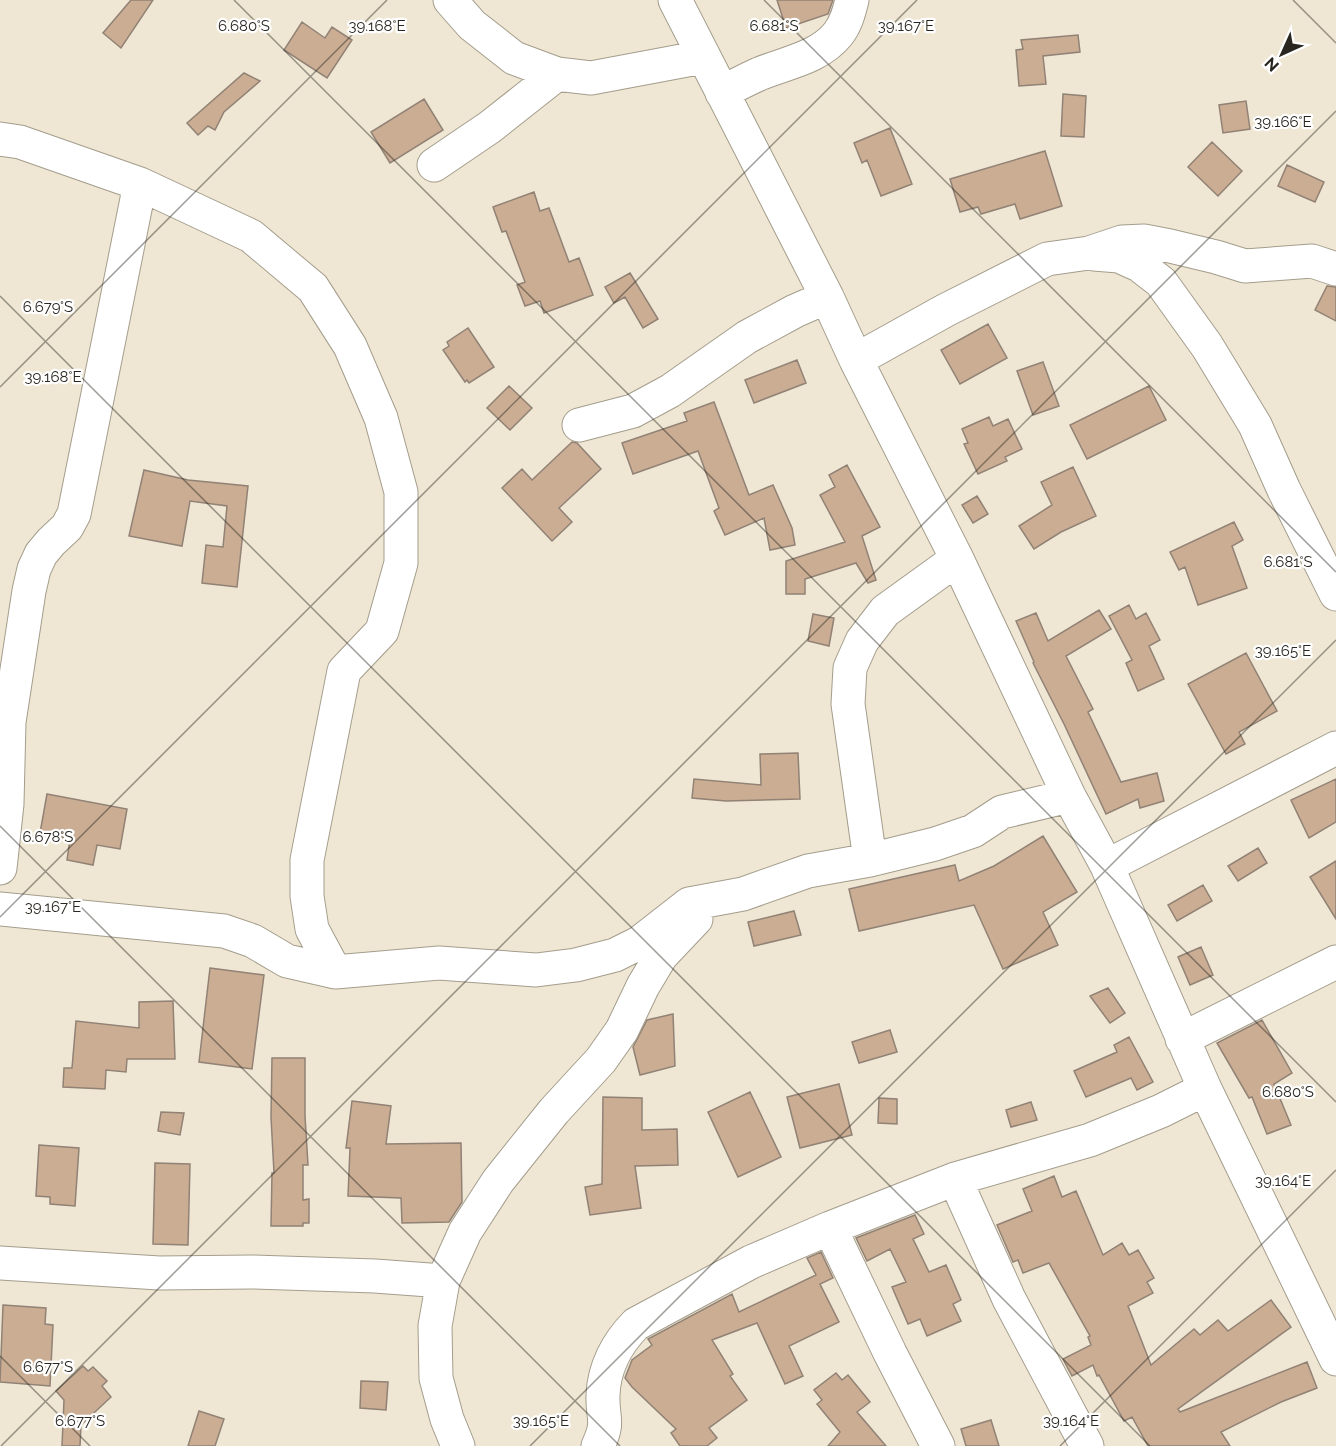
<svg xmlns="http://www.w3.org/2000/svg" width="1336" height="1446" font-family="Raleway,sans-serif">
<rect width="100%" height="100%" fill="#efe7d4"/>
<!-- building -->
<path fill="#caad93" stroke="#918275" stroke-width="1.5" d="M131 0H153L121 48 103 33Z
M777 0H833L828 14 786 28Z
M302 22 325 38 332 27 352 40 327 78 284 50Z
M1078 35 1080 52 1043 56 1046 84 1019 86 1016 50 1023 49 1021 40Z
M244 73 260 81 224 112 215 130 208 126 198 135 187 123Z
M1063 94 1086 96 1084 137 1061 136Z
M424 99 443 130 390 163 371 132Z
M1246 101 1250 129 1223 133 1219 105Z
M890 128 912 184 881 196 867 160 862 163 854 143Z
M1212 142 1242 171 1218 196 1188 167Z
M1045 151 1062 206 1020 219 1015 204 981 214 978 207 960 212 950 179Z
M1287 165 1324 182 1315 202 1278 186Z
M534 192 540 211 549 208 569 262 579 258 593 295 544 313 540 301 525 306 517 285 525 282 506 231 502 232 493 207Z
M630 273 658 319 643 328 625 297 614 303 605 287Z
M1327 286 1336 287V321L1315 310Z
M988 324 1007 358 960 384 941 350Z
M468 328 494 367 469 383 467 380 465 382 443 350 449 346 447 342Z
M797 360 806 383 754 403 745 380Z
M1043 362 1059 406 1033 415 1017 371Z
M509 386 532 408 510 430 487 408Z
M1149 386 1166 420 1087 459 1070 425Z
M714 402 749 495 773 485 792 528 795 545 770 550 764 518 725 535 714 511 719 508 698 451 633 474 622 443 687 421 684 413Z
M989 417 993 426 1008 419 1022 449 1005 457 1007 461 978 474 964 444 968 443 962 429Z
M572 442 577 443 601 469 559 508 572 522 552 541 502 488 522 469 532 480Z
M847 465 880 527 862 536 876 580 868 583 856 563 805 579V594H786V561L845 542 820 495 835 487 829 475Z
M1073 467 1096 516 1061 532 1034 549 1019 526 1052 505 1041 482Z
M144 470 188 480 248 486 237 587 202 583 206 545 223 547 227 506 190 501 182 546 129 536Z
M977 496 988 514 973 523 962 505Z
M1234 522 1243 540 1232 546 1247 588 1198 605 1185 567 1179 570 1170 552Z
M1129 605 1136 619 1146 613 1160 640 1149 646 1164 679 1138 691 1126 663 1132 660 1109 616Z
M1099 610 1111 629 1066 656 1093 709 1088 712 1121 782 1157 773 1164 801 1140 808 1138 799 1106 814 1064 724 1033 663 1034 662 1016 621 1036 613 1048 641Z
M813 614 834 618 829 646 808 641Z
M1246 653 1277 711 1239 732 1245 744 1226 754 1188 684Z
M798 753 800 799 726 801 692 798 694 779 761 785 760 754Z
M1336 779V822L1309 838 1291 800Z
M47 794 127 809 120 849 97 845 93 865 67 860 70 839 40 833Z
M1043 836 1077 892 1043 912 1058 945 1003 969 974 905 859 931 849 889 955 865 959 881 994 866Z
M1258 848 1267 863 1238 881 1228 866Z
M1336 861V919L1310 877Z
M1203 885 1212 901 1177 921 1168 905Z
M794 911 801 935 754 946 748 922Z
M1201 947 1213 975 1190 985 1178 957Z
M210 968 264 975 252 1069 199 1062Z
M1108 988 1125 1013 1110 1023 1090 996Z
M173 1001 175 1059H127L126 1072 106 1070 105 1089 63 1087 64 1068H72L76 1021 139 1028V1002Z
M673 1014 675 1066 640 1075 633 1047 647 1020Z
M1262 1020 1292 1073 1274 1084 1291 1125 1267 1134 1252 1097 1249 1098 1217 1043Z
M890 1030 897 1052 859 1063 852 1042Z
M1129 1037 1153 1082 1137 1090 1131 1078 1086 1097 1074 1071 1117 1052 1114 1045Z
M272 1058H305V1116L308 1165H303V1200L309 1199V1223H303V1226H271L272 1173H274L271 1117Z
M839 1084 852 1135 800 1148 787 1097Z
M750 1092 781 1157 738 1177 708 1112Z
M603 1097 642 1098V1130L677 1129 678 1165 635 1166 641 1208 590 1215 585 1187 602 1184Z
M879 1098 897 1099V1124L878 1123Z
M352 1101 391 1106 386 1144 461 1143 462 1202 449 1222 402 1223 401 1198 348 1196 350 1148H346Z
M1031 1102 1037 1120 1011 1127 1006 1110Z
M161 1112 184 1113 180 1135 158 1131Z
M39 1145 79 1148 75 1206 50 1204V1197L36 1196Z
M155 1163 190 1164 188 1245 153 1244Z
M1054 1176 1062 1197 1076 1191 1103 1255 1122 1243 1129 1255 1138 1250 1154 1278 1147 1282 1153 1293 1128 1306 1151 1365 1194 1329 1200 1335 1218 1320 1228 1331 1271 1300 1291 1327 1178 1409 1180 1412 1307 1362 1317 1388 1281 1402 1221 1432 1230 1446H1148L1132 1417 1124 1421 1099 1375 1097 1376 1093 1365 1072 1376 1063 1359 1091 1345 1088 1337 1090 1336 1049 1263 1023 1273 1018 1260 1013 1262 997 1225 1032 1211 1023 1189Z
M915 1215 924 1234 913 1239 929 1272 946 1265 961 1300 953 1304 961 1321 927 1336 920 1319 908 1324 892 1287 906 1282 890 1249 867 1261 856 1238Z
M821 1252 833 1278 820 1284 839 1322 789 1346 803 1376 785 1384 757 1323 712 1340 733 1374 730 1376 747 1400 709 1428 717 1438 707 1446H680L671 1433 676 1429 632 1387 625 1378 632 1360 652 1345 648 1339 732 1294 739 1312 816 1275 807 1258Z
M3 1305 46 1308 45 1324 53 1325 50 1386 0 1382Z
M83 1366 88 1371 93 1367 107 1381 102 1386 111 1397 81 1425 80 1446H62L64 1400 56 1391Z
M836 1373 842 1380 848 1375 870 1402 857 1412 886 1446H828L840 1432 817 1404 822 1400 814 1390Z
M361 1381 388 1382 386 1410 360 1408Z
M199 1411 224 1419 215 1446H188Z
M991 1420 999 1446H966L961 1429Z"/>
<g fill="none" stroke-linecap="round" stroke-linejoin="round">
<!-- minor casing -->
<g stroke="#a49d8c" stroke-width="35">
<path id="minor" d="M450 0 472 25 514 58 557 74 591 78 703 57
M675 0 827 297 856 360 957 559 1069 796 1107 866 1205 1089 1336 1359
M722 93C734 86 746 80 759 74 785 63 819 58 838 34 846 24 849 12 852 0
M0 139 20 142 140 184 251 236 313 288 350 346 381 418 401 492V563L382 631 344 671 307 860V896L312 929 335 972
M434 165 490 127 557 74
M1094 254 1119 256 1139 265 1161 282 1207 346 1255 425 1284 490 1336 594
M856 360 946 310 1047 259 1089 253 1122 242 1144 241 1170 246 1216 257 1245 266 1312 261 1336 269
M579 425 633 411 670 391 747 337 795 311 827 297
M870 860 848 704 850 668 862 641 885 611 957 559
M1107 866 1336 748
M0 868 7 804 9 722 29 591 34 569 41 554 51 542 67 527 74 514 140 184
M0 909 224 931 253 941 287 961 335 972 439 963 536 970 576 965 615 955 639 943 689 904 743 894 808 871 870 860 935 844 973 831 1002 812 1069 796
M1182 1039 1336 962
M955 1179 1009 1299 1087 1446
M830 1228 890 1353 938 1446
M0 1263 159 1273 253 1272 375 1276 443 1281
M458 1446 447 1419 436 1378 435 1326 443 1281 465 1232 498 1181 554 1111 601 1060 622 1030 643 986 661 956 696 919
M598 1446C610 1420 602 1419 603 1395 604 1368 617 1343 636 1324L751 1262 830 1228 955 1179 1090 1140 1161 1111 1205 1089"/>
</g>
<!-- minor -->
<use href="#minor" stroke="#fff" stroke-width="33"/>
</g>
<!-- ticks -->
<path fill="none" stroke="#29261f" stroke-width="1.5" stroke-opacity="0.45" d="M234 0 1336 1102M764 0 1336 572M1293 0 1336 43M0 296 1150 1446M0 387 387 0M0 826 620 1446M0 917 917 0M0 1356 90 1446M1 1446 1336 111M530 1446 1336 640M1060 1446 1336 1170"/>
<g font-size="15" text-anchor="middle" fill="#29261f" stroke="#fff" stroke-width="4.5" stroke-linejoin="round" paint-order="stroke">
<text x="244" y="31">6.680°S</text>
<text x="377" y="31">39.168°E</text>
<text x="774" y="31">6.681°S</text>
<text x="906" y="31">39.167°E</text>
<text x="1283" y="127">39.166°E</text>
<text x="48" y="312">6.679°S</text>
<text x="53" y="382">39.168°E</text>
<text x="1288" y="567">6.681°S</text>
<text x="1283" y="656">39.165°E</text>
<text x="48" y="842">6.678°S</text>
<text x="53" y="912">39.167°E</text>
<text x="1288" y="1097">6.680°S</text>
<text x="1283" y="1186">39.164°E</text>
<text x="48" y="1372">6.677°S</text>
<text x="541" y="1426">39.165°E</text>
<text x="1071" y="1426">39.164°E</text>
<text x="80" y="1426">6.677°S</text>
</g>
<!-- north arrow -->
<g transform="translate(1282 54) rotate(225)" stroke="#ffffff" stroke-width="4.5" paint-order="stroke">
<path d="M0-4.5L10 22L0 15L-10 22Z" fill="#29261f"/>
<text y="-9" font-size="16" font-weight="bold" text-anchor="middle" fill="#29261f">N</text>
</g>
</svg>
